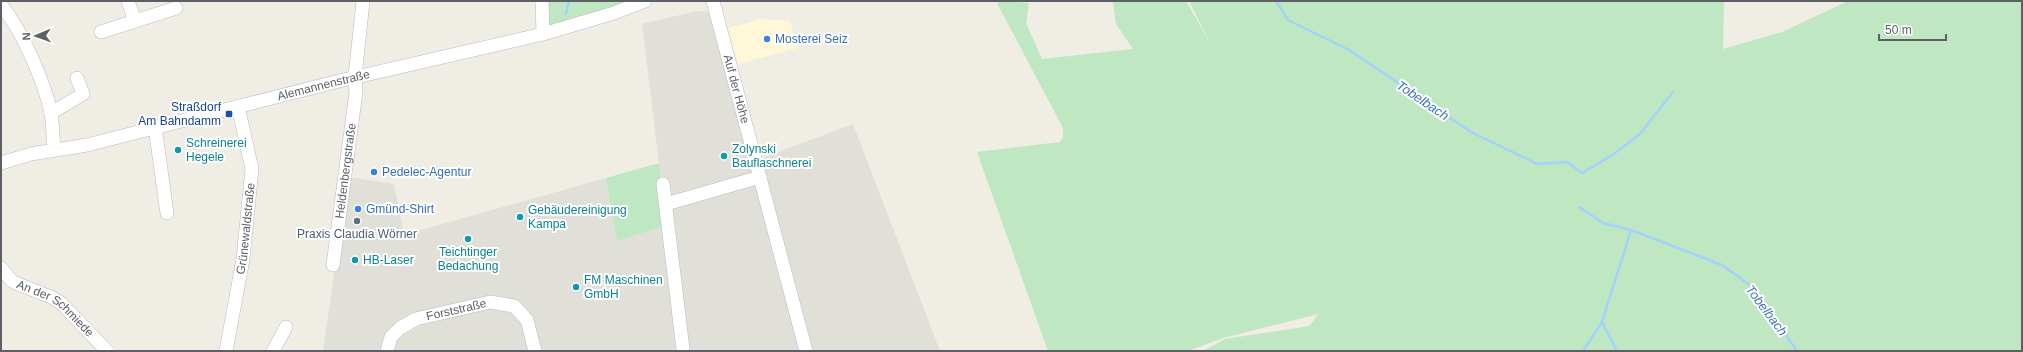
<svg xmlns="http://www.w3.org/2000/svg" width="2023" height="352" font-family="Arial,sans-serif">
<rect width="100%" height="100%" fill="#efede4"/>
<!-- commercial -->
<path fill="#fff8d8" d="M762 19 790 21 798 48 738 64 728 28Z"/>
<!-- industrial -->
<path fill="#e0dfd8" d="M697 11 711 12 752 162 853 124 940 351H323L348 177 394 184 404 235 606 178 617 241 669 225 659 163 642 24Z"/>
<!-- green -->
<path fill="#bfe7c1" d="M546 1H636L546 27Z
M1001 1 1029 3 1026 23 1042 59 1133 49 1116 24 1113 1H1186L1211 45 1189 1H1724L1723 49 1782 32 1848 1H2022V351H1203L1225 339 1310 326 1318 314 1223 338 1188 351H1048L977 152 1060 142 1063 137V128L998 5V2Z
M659 163 669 225 617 241 606 178Z"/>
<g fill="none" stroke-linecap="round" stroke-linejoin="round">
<!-- stream -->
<path stroke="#a3d2ff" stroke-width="2.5" d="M1276 1 1288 20 1349 50 1471 132 1537 164 1567 162 1582 173 1611 156 1640 134 1673 92
M566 14 569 1
M1579 207 1603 223 1631 230 1722 265 1751 286 1797 351
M1602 322 1617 351
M1583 351 1602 322 1631 230"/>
<!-- minor casing -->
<g stroke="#b9bbc0" stroke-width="14">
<g id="minor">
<path d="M128 1 135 21"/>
<path d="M542 1 543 34"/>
<path id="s1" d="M713 1 806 351"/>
<path d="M1 5C22 30 44 81 51 113 53 125 53 138 54 150"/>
<path d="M101 32 176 8"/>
<path d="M51 113 83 94 77 78"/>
<path d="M155 127 167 213"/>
<path id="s2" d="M1 163 31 154 87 145 339 81 543 34 614 13 645 1"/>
<path d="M663 184 683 349"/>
<path d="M666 204 760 177"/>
<path id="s3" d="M333 265 356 92 355 77 363 1"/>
<path id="s4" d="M1 268 12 281 18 284 51 297 61 303 107 351"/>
<path id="s5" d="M226 351 243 259 252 169 238 106"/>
<path d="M273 351 286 327"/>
<path id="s6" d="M387 351 391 337 400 328 416 319 490 302 514 306 527 320 535 351"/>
</g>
</g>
<!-- minor -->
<use href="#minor" stroke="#fff" stroke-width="13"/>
</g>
<!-- markers -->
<g fill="#3f7fe0" stroke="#fff" stroke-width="1.5">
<circle cx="767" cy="39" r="4"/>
<circle cx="374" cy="172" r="4"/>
<circle cx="358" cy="209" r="4"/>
</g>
<rect fill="#1a4fb4" stroke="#fff" stroke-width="1.5" x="225" y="110" width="8" height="8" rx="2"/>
<g fill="#0f9aa8" stroke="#fff" stroke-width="1.5">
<circle cx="178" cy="150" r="4"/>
<circle cx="724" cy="156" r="4"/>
<circle cx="520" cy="217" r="4"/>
<circle cx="468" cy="239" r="4"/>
<circle cx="355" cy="260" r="4"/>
<circle cx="576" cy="287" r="4"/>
</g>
<circle fill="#5c6f8a" stroke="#fff" stroke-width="1.5" cx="357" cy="221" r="4"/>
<g text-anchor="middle" stroke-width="4" stroke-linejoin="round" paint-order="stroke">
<!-- shop labels -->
<g font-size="12" fill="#366cbe" stroke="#fff" text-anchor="start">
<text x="775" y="43">Mosterei Seiz</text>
<text x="382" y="176">Pedelec-Agentur</text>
<text x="366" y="213">Gmünd-Shirt</text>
</g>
<!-- street labels -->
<g font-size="12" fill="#5c5f65" stroke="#fff">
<text dy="4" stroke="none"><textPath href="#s2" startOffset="332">Alemannenstraße</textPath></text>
<text dy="4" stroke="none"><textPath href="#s1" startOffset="91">Auf der Höhe</textPath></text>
<text dy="4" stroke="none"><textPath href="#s3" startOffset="95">Heldenbergstraße</textPath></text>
<text dy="4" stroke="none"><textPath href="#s5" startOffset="124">Grünewaldstraße</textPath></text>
<text dy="4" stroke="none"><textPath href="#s4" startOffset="69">An der Schmiede</textPath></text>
<text dy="4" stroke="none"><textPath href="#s6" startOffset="87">Forststraße</textPath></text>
</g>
<!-- transit labels -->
<g font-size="12" fill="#164399" stroke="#fff" text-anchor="end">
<text x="221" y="111">Straßdorf<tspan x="221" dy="14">Am Bahndamm</tspan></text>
</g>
<!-- culture labels -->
<g font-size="12" fill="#0d838f" stroke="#fff" text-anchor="start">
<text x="186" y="147">Schreinerei<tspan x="186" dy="14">Hegele</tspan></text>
<text x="732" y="153">Zolynski<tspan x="732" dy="14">Bauflaschnerei</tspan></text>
<text x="528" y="214">Gebäudereinigung<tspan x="528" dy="14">Kampa</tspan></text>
<text x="468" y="256" text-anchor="middle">Teichtinger<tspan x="468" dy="14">Bedachung</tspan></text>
<text x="363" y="264">HB-Laser</text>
<text x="584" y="284">FM Maschinen<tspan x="584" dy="14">GmbH</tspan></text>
</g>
<!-- service labels -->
<g font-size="12" fill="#4e5e75" stroke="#fff">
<text x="357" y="238">Praxis Claudia Wörner</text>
</g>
<!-- water labels -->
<g font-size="13" font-style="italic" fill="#3f76bf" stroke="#fff">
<text transform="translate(1423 100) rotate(34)" y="5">Tobelbach</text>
<text transform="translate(1767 310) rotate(53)" y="5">Tobelbach</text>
</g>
</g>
<!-- border -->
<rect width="2023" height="352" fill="none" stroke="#5c5f65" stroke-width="4"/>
<!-- north arrow -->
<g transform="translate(36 36) rotate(268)" stroke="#ffffff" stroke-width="3" paint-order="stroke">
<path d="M0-3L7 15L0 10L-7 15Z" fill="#5c5f65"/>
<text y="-6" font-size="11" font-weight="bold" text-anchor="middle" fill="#5c5f65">N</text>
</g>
<!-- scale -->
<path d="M1879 34v6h67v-6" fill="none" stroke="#5c5f65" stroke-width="2"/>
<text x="1885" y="34" font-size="12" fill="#5c5f65" stroke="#ffffff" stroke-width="3" paint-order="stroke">50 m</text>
</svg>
